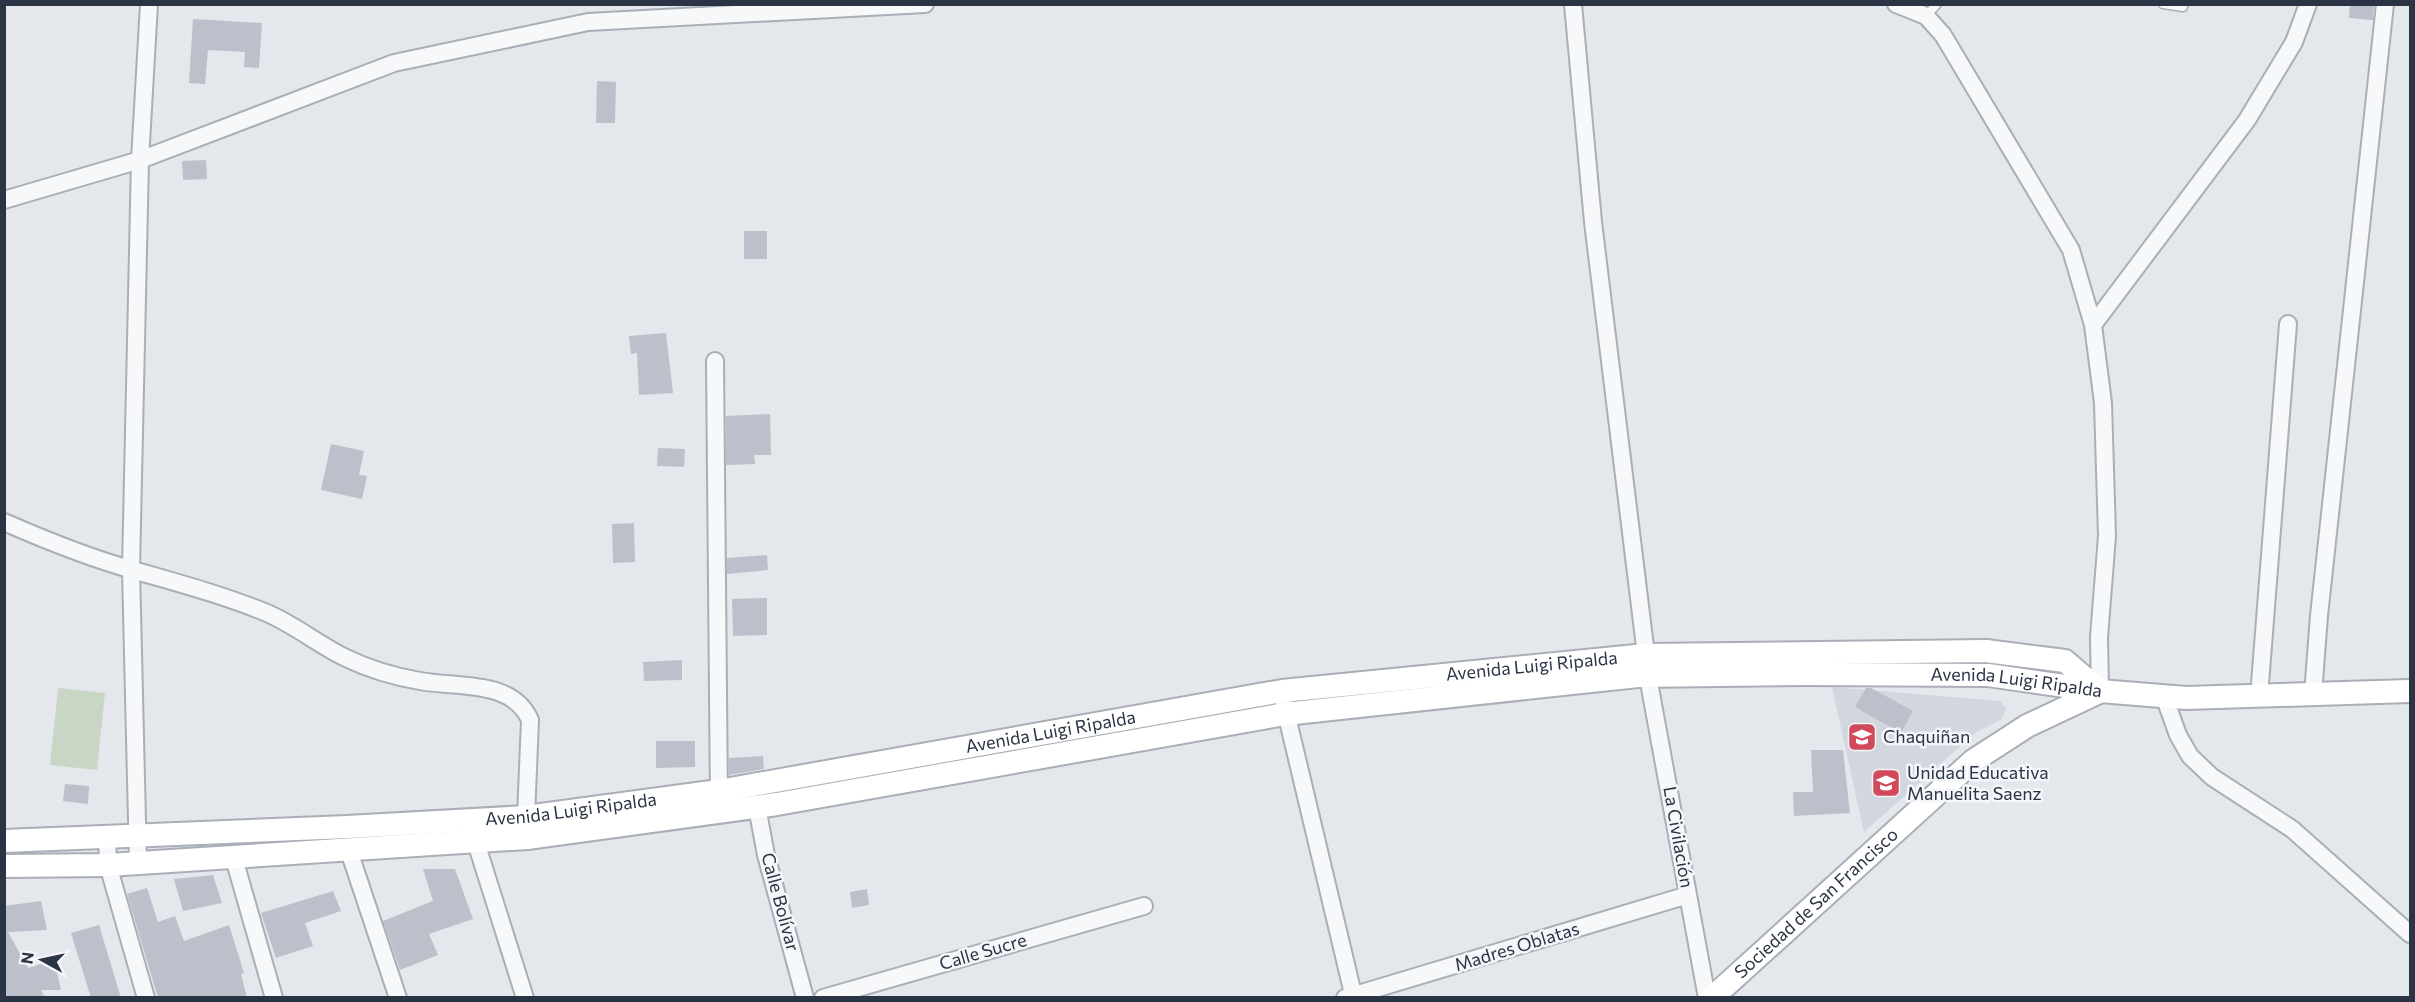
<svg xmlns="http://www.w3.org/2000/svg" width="2415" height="1002" font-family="Commissioner,sans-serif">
<rect width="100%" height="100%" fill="#e4e7ec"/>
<!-- built -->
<path fill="#d2d6de" d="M1832 687 2000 701 2006 709 2002 719 1975 733 1864 832Z"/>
<!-- green -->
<path fill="#c9d6c5" d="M58 688 105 693 97 770 50 765Z"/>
<!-- building -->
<path fill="#bbc0ca" d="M2350 4H2374L2373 20 2349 18Z
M193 19 262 23 259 68 244 67 245 52 208 50 205 84 189 83Z
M597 81 616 82 615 123H596Z
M206 160 207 179 183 180 182 161Z
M744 231H767V259H744Z
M666 333 673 393 639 395 637 353 631 354 629 336Z
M770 414 771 455H754L755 464 726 465V416Z
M331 444 364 451 359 475 367 476 362 499 321 490Z
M658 448 685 449 684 467 657 466Z
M634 523 635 562 613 563 612 524Z
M767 555 768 570 727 574V558Z
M767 598V635L733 636 732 599Z
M682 660V680L644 681 643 662Z
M1866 688H1871L1913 711 1901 733 1855 707Z
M656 741H695V767L656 768Z
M1811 750H1843L1850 813 1794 816 1793 792H1813Z
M763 756 764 769 729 775V758Z
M65 784 89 786 88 804 63 801Z
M423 869H455L473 919 429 934 438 955 400 970 383 921 433 901Z
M213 875 222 903 183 911 174 879Z
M147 888 158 922 175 916 184 941 229 925 244 973 241 974 247 998H158L127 894Z
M867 889 869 905 852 908 850 892Z
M333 891 341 911 305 923 313 946 276 958 261 913Z
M41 901 47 930 8 932 28 968 54 960 61 990H41L45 998H4V906Z
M99 925 121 998H91L71 933Z"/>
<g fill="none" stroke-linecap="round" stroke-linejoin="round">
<!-- lane casing -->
<g stroke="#a9aeb7" stroke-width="11">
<path id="lane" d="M2163 4 2183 7
M1926 16 1937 4"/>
</g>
<!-- street casing -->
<g stroke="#a9aeb7" stroke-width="20">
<path id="street" d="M1573 4 1593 222 1646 655
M1896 4 1926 16 1943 35 2071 250 2093 325 2103 403 2107 536 2099 637 2100 691
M4 200 140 160 394 63 588 22 925 4
M2093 325 2247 120 2294 42 2308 4
M715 361 719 802
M4 522C45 540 90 558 133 570 178 583 223 595 267 613 295 625 319 645 346 658 369 669 396 677 420 681 457 688 512 679 530 720L526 817
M1648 677 1707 998
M2313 694 2319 616 2385 4
M2164 696 2178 735 2190 756 2212 777 2292 829 2410 934
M2259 697 2288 324
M1284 704 1354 998
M757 807 766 855 805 998
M473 833 525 998
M107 837 108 865 146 998
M348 848 398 998
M233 855 274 998
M138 863 131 569 140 160 149 4
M823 998 1144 906
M1345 998 1688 895"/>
</g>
<!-- secondary casing -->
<g stroke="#a9aeb7" stroke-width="26">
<g id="secondary">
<path id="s1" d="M4 841 347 827 526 817 719 791 1282 691 1646 655 1986 651 2065 661 2100 691"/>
<path id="s2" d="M4 866 108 865 527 838 777 804 1285 714 1638 676 1806 674 1988 675 2100 691 2186 698 2410 691"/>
<path id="s3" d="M1712 998 1973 761 2027 726 2099 692"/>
</g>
</g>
<!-- lane -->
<use href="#lane" stroke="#f7f8fa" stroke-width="8"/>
<!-- street -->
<use href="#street" stroke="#f7f8fa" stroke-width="16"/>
<!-- secondary -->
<use href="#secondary" stroke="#fff" stroke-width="22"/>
</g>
<!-- icons -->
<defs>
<g id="school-square" transform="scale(1.5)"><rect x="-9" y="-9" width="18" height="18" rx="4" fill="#d1495b" stroke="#f4f6f9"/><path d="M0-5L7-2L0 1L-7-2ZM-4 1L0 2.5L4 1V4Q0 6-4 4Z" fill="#fff"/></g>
</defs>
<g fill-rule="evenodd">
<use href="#school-square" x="1862" y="737"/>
<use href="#school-square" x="1886" y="783"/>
</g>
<g text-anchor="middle" stroke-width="5" stroke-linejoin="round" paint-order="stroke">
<!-- street labels -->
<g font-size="18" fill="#2b3445" stroke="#f4f6f9">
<text dy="6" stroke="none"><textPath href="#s1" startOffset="1540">Avenida Luigi Ripalda</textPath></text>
<text dy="6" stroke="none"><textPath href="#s2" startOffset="2026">Avenida Luigi Ripalda</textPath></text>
<text dy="6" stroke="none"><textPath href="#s1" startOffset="1054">Avenida Luigi Ripalda</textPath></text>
<text dy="6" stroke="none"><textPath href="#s1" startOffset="568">Avenida Luigi Ripalda</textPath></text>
<text transform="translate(1678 837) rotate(80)" y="6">La Civilación</text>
<text transform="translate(780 902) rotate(75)" y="6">Calle Bolívar</text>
<text dy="6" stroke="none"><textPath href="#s3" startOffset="141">Sociedad de San Francisco</textPath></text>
<text transform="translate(1517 947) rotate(-17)" y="6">Madres Oblatas</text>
<text transform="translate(983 952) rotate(-16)" y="6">Calle Sucre</text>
</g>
<!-- poi labels -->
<g font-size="18" fill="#2b3445" stroke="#f4f6f9" text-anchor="start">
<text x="1883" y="743">Chaquiñan</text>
<text x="1907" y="779">Unidad Educativa<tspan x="1907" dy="21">Manuelita Saenz</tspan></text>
</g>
</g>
<!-- border -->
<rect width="2415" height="1002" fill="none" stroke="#2b3445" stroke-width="12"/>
<!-- north arrow -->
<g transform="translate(42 960) rotate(278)" stroke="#f4f6f9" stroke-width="4.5" paint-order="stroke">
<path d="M0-4.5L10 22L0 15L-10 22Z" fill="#2b3445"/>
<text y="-9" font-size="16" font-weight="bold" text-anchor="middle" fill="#2b3445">N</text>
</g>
</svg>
